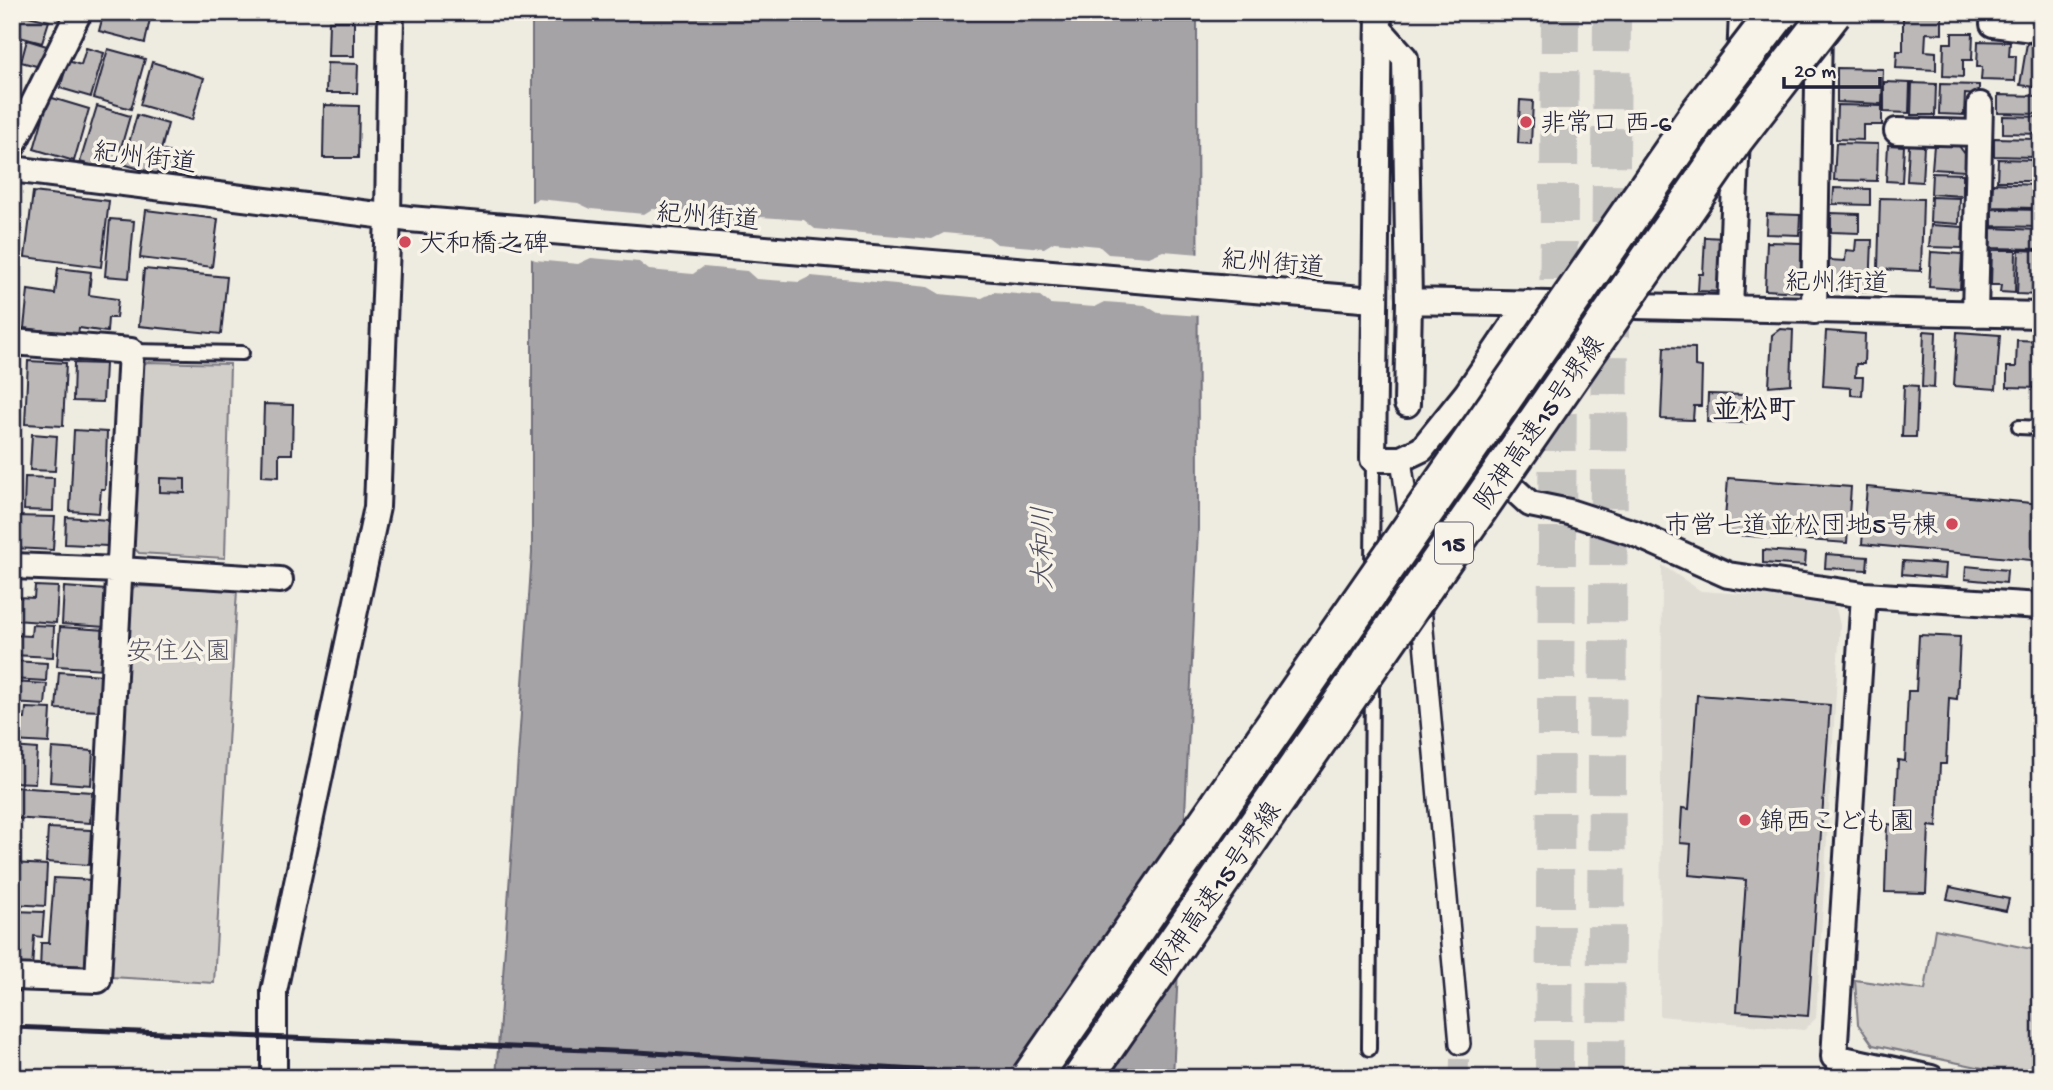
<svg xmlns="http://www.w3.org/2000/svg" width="2053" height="1090" font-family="'Gochi Hand','Klee One',sans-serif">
<rect width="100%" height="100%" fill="#eeebe1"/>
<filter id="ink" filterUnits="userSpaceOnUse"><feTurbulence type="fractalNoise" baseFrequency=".0143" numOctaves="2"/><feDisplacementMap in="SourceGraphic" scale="14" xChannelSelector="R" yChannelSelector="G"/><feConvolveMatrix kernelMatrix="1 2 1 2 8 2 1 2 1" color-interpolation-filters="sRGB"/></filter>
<g filter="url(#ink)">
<!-- built -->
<path fill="#dfdcd4" d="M1662 565 1701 591 1824 600 1836 608 1840 625 1816 1018 1804 1030 1660 1016Z"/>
<!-- green -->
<path fill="#d1cdc9" stroke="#7a7882" stroke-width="2" d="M147 362 230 364 225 558 139 553 130 544 137 370Z
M135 586 237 590 214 983 111 977 126 596Z
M1935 929 2041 951V1078H2030L1873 1045 1858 1024 1855 980 1925 990Z"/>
<!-- water -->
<path fill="#a6a3a6" stroke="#716f7b" stroke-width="2" d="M532 12H1197L1198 528 1173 1078H496L532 553Z"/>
<!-- pier -->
<path fill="#eeebe1" d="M538 199 578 203 591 209 644 214 652 209 695 212 704 219 751 223 761 217 804 220 815 229 932 239 944 233 988 237 997 244 1044 248 1054 242 1099 246 1108 254 1149 257 1163 251 1201 254V316L1158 313 1145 305 1105 302 1095 307 1050 304 1040 296 994 292 982 298 940 294 928 287 811 276 799 282 756 279 747 271 703 267 693 274 649 270 639 262 591 258 578 264 535 260 529 256V203Z"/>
<!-- building -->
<path fill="#bbb8b7" stroke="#22223b" stroke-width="2" d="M12 12 49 21 42 43 12 35Z
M104 12H122L150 19 145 43 99 31Z
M1903 14 1942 15V34L1926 33 1925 51 1936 52V70L1896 68 1897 51H1903Z
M329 21H354V56H328Z
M1952 33H1973L1972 60H1963V77L1943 76 1944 43H1952Z
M27 40 50 47 44 68 21 62Z
M1978 41 2010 42 2009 56H2016L2015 81 1981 80 1982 67H1977Z
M2027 43 2041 45V88L2020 85Z
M86 48 104 53 91 97 60 88 68 61 81 65Z
M108 49 145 59 131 109 94 98Z
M152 62 204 78 192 120 140 105Z
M327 63 358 64 357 93H326Z
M1837 68 1883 69 1882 104 1837 102Z
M1884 82 1910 83 1909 113 1884 112Z
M1912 83 1936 84 1935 115H1911Z
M1940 84 1979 85V95L1965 94 1964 115 1939 114Z
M1998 95 2041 96V114L1998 113Z
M49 97 89 109 74 161 34 149Z
M1520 100 1533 101 1531 144 1518 143Z
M324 105 359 106 358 158H323Z
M1837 105 1882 106V125H1863V140L1836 139Z
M97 106 130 116 114 172 80 162Z
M137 115 168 124 161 150 181 156 174 179 123 164Z
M2003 116 2041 117V134L2003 133Z
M1994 138 2035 139 2034 157 1994 156Z
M1836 143 1878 144 1877 181 1834 180Z
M1888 145 1904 146 1902 182 1886 181Z
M1909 145 1924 146 1922 182 1907 181Z
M1934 145 1959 146 1965 154V171L1932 169Z
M1998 159 2034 160V181H1997Z
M1932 173 1963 174V196L1931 194Z
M1993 183 2034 185V208L1992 207Z
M1834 188 1870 189V205L1833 204Z
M33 192 109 201 101 267 25 257Z
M1931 197 1960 198 1959 224 1930 222Z
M1880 198 1923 199 1921 271 1878 269Z
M1992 209 2040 210 2039 227 1992 226Z
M146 210 218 219 212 267 140 258Z
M1831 213 1859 214V233L1831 232Z
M1767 214 1800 215 1799 235 1766 234Z
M110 219 134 221 129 278 105 276Z
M1931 225 1963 227 1962 248 1929 247Z
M1991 228 2039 230V249L1990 248Z
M1705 237 1724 238 1721 292 1698 291 1699 274H1703Z
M1856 240H1872L1870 291 1829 289V260L1845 261 1846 250 1855 251Z
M1767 242 1802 243 1801 292 1765 290Z
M1992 250H2016L2015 293 2000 292 2001 285H1991Z
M2019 250 2040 251 2039 295 2017 294Z
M1931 252 1962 254 1960 289 1929 287Z
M58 268 91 272 89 295 118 299 116 318H108L107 332 79 328 78 335 24 328 28 290 55 294Z
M144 269 227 277 221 334 139 326Z
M1780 329 1793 330 1791 384 1769 386 1772 335Z
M1826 331 1865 334 1864 364H1856L1855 377H1863L1862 396 1851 395V388L1823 386Z
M1924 331 1936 332 1934 388 1922 387Z
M1957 332 2000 335 1996 389 1954 386Z
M2017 340 2041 341V388L2007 387V367H2016Z
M1664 347 1695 348V366L1702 367 1701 406H1694L1693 420 1661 419Z
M28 361 66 363 63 426 25 424Z
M74 363 105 364 103 402 73 401Z
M1904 385 1918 386 1916 437H1902Z
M1708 394 1747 395V423L1707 422Z
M264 404 293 405 292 454H279V477L262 476Z
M74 430 107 432 105 489H101L99 513 70 511Z
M32 434 57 436 55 471 30 470Z
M25 477 54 478 53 511 24 510Z
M160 478 185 479V493L160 492Z
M1728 478 1851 487 1847 543 1724 534Z
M1867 487 2041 504V561L1862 544Z
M15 516 55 517 53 550 14 548Z
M66 517 108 520 107 546 65 544Z
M1763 550 1806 553 1805 566 1763 563Z
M1826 554 1868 557 1867 570 1825 568Z
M1903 561 1946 564 1945 578 1902 574Z
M1966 566 2007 570 2006 583 1965 579Z
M35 586 58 587 56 623 15 620 17 597 34 598Z
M64 587 107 590 105 627 62 624Z
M32 625 54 626 53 657 12 655V635L31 636Z
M60 627 106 630 104 669 57 666Z
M1919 635 1960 637 1957 699 1949 698 1946 764H1940L1937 827 1929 826 1926 893 1885 892 1887 824 1895 825 1898 760 1905 761 1908 691H1916Z
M12 661 47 663 46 681 12 679Z
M59 672 103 675 100 711 56 709Z
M12 682 47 684 45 705 12 703Z
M1697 695 1830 705 1808 1016 1737 1011 1746 880 1689 875 1691 844 1680 843 1682 808 1689 809Z
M26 708 51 709 49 743 12 741V718L25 719Z
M12 747 37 749 35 783 12 782Z
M52 748 93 751 91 785 50 782Z
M12 787 92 792 90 823 12 818Z
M48 828 91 830 89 865 46 862Z
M12 863 47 865 45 906 12 904Z
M54 878 92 880 86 974 40 972 41 943H49Z
M1950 887 2009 899 2006 911 1947 899Z
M12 911 44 912 42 937 34 936 32 970 12 969Z"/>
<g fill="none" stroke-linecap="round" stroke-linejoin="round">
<!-- pedestrian-tunnel -->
<path stroke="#c5c3c0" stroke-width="19" stroke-dasharray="19 10" stroke-linecap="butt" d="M1459 1078 1460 1044"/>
<!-- motorway-tunnel -->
<path stroke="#c5c3c0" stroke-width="38" stroke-dasharray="38 19" stroke-linecap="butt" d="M1554 1078 1560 12
M1605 1078 1612 12"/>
<!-- service casing -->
<g stroke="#22223b" stroke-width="18">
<path id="service" d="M131 351 242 353
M2019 427 2041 428
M1372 567 1373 459
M1369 1049 1372 680"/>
</g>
<!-- pedestrian casing -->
<g stroke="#22223b" stroke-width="24">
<path id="pedestrian" d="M1401 459 1420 596 1460 1044"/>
</g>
<!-- minor casing -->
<g stroke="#22223b" stroke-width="30">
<path id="minor" d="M1379 12 1373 459H1401L1422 449 1467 393 1528 303
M1993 24 2041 30
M1379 29 1405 58 1409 301 2041 315
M1897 131 1979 133
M12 147 79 12
M12 169 409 219 1374 300
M1730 308 1742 12
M1814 311 1819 28
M1975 314 1980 105
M12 342 131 351 98 980 12 977
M1407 404 1409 301
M1477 417 1506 482 1530 504 1569 512 1634 533 1728 575 1864 595 2041 606
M12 566 120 570 280 580
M1864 595 1834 1057 1931 1078
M274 1078V991L377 507 388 217 391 12"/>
</g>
<!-- service -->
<use href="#service" stroke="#f7f3e8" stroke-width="12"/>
<!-- pedestrian -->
<use href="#pedestrian" stroke="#f7f3e8" stroke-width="19"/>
<!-- minor -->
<use href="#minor" stroke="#f7f3e8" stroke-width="24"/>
<!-- rail -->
<path stroke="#22223b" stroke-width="5" d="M12 1027 638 1052 1036 1078"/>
<!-- motorway-bridge casing -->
<g stroke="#22223b" stroke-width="44" stroke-linecap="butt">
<path id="motorway-bridge" d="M1031 1078 1698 116 1778 12
M1083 1078 1735 137 1832 12"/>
</g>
<!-- motorway-bridge -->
<use href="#motorway-bridge" stroke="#f7f3e8" stroke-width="38"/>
</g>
</g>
<!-- markers -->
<g fill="#d1495b" stroke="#f7f3e8" stroke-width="2.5">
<circle cx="1526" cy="122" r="7"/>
<circle cx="405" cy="242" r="7"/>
<circle cx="1952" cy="524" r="7"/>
<circle cx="1745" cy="820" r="7"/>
</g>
<g text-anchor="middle" stroke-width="7" stroke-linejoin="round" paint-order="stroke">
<!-- shield labels -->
<rect fill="#f7f3e8" stroke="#62616f" stroke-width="2" x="1435" y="522.5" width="38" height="41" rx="5"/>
<g font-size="24" font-weight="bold" fill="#22223b">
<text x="1454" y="551">15</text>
</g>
<!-- poi labels -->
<g font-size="26" fill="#22223b" stroke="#f7f3e8" text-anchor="start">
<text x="1540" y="131">非常口 西-6</text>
<text x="419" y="251">大和橋之碑</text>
<text x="1938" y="533" text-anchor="end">市営七道並松団地5号棟</text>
<text x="1759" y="829">錦西こども園</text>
</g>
<!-- street labels -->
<g font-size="26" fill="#22223b" stroke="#f7f3e8">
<text transform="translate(145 156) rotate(7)" y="9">紀州街道</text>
<text transform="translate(708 215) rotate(5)" y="9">紀州街道</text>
<text transform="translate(1273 262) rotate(5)" y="9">紀州街道</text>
<text transform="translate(1837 281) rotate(1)" y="9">紀州街道</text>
<text transform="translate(1538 422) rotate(-55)" y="9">阪神高速15号堺線</text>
<text transform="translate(1215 888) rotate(-55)" y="9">阪神高速15号堺線</text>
</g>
<!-- park labels -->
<g font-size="26" fill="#575566" stroke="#f7f3e8">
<text x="179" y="659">安住公園</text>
</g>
<!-- neighbourhood labels -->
<g font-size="28" font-weight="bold" fill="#22223b" stroke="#f7f3e8">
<text x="1754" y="418">並松町</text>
</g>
<!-- water labels -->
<g font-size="28" font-style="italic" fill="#504f60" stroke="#f7f3e8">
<text transform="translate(1041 548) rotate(-90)" y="10">大和川</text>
</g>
</g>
<!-- margin -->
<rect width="2053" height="1090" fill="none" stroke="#f7f3e8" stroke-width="42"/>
<rect x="21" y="21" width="2011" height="1048" fill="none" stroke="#22223b" stroke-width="2.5" filter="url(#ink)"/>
<!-- scale -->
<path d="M1784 77v10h96v-10" fill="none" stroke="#22223b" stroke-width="3.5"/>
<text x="1794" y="77" font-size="21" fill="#22223b" stroke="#f7f3e8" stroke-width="5" paint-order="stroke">20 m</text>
</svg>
